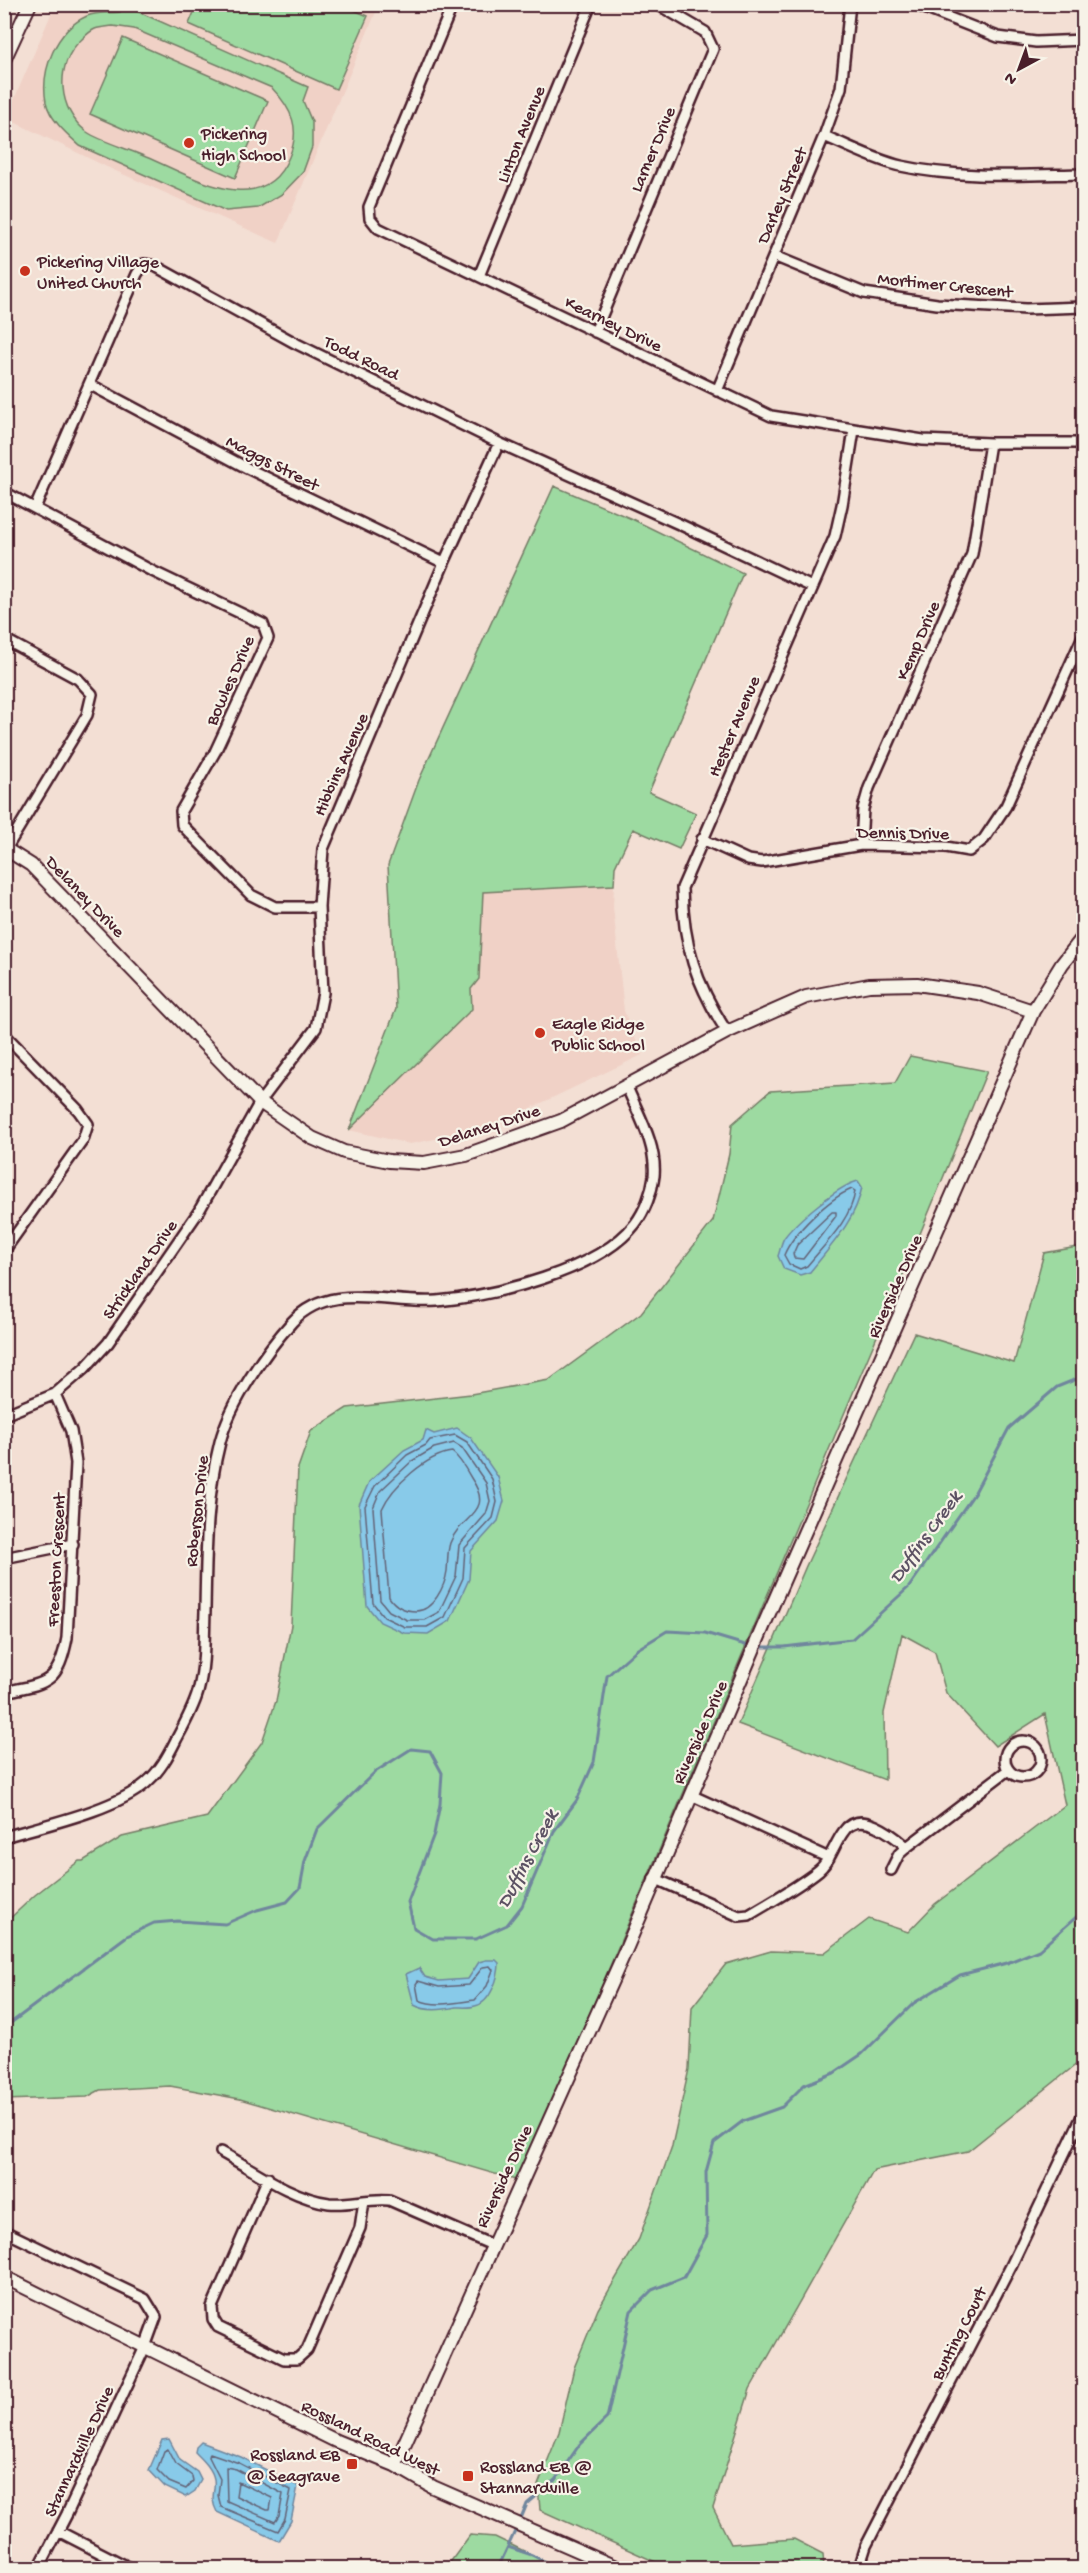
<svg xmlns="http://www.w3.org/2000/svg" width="1088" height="2573" font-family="'Gochi Hand',sans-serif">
<rect width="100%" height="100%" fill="#f3dfd4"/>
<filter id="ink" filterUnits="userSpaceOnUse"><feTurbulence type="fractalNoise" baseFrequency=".0167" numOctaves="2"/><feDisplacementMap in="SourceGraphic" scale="12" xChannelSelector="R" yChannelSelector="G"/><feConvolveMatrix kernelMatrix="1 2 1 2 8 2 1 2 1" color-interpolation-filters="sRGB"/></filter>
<g filter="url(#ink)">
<!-- built -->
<path fill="#f0d1c6" d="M55 5H379L278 243 109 168 6 118Z
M614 885 613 907 624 1011 642 1055 489 1128 410 1144 349 1130 472 1009 471 989 479 979 483 892Z"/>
<!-- green -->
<path fill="#9ddaa1" stroke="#747c66" stroke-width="1.5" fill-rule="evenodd" d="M123 5 308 87 303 101 312 122V147L303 172 282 194 258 208 226 211 80 146C68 135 50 120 46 102 40 70 56 30 87 16 96 12 110 13 120 12ZM113 26 134 29 272 88C292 109 301 129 289 157 262 222 190 175 146 157 131 150 100 141 87 132 58 111 54 64 81 40 85 36 90 31 95 29 101 27 107 27 113 26Z
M197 5H342L368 16 336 89 189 24Z
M123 38 268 101 235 178 90 114Z
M554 486 632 519 743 573 649 792 696 813 679 849 633 829 615 867 614 885 483 892 479 979 471 989 472 1009 349 1130 396 1009 388 865 419 780Z
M910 1056 987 1071 908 1263 519 2181 240 2099 170 2086 100 2090 87 2097 5 2100V1923L35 1895 79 1861H83L122 1837 207 1817 262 1742 276 1701 291 1625 298 1468 311 1431 347 1408 471 1394 549 1380 641 1313 713 1221 729 1154 732 1124 770 1091 895 1083Z
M1083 1246V2059L968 2151 874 2170 750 2389 713 2508 731 2544 794 2539 823 2554 824 2568H669L540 2510 538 2485 559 2432 574 2368 598 2309 639 2239 672 2146 689 2069 692 2007 726 1964 771 1951 824 1953 869 1919 908 1932 935 1904 1065 1805 1045 1714 995 1746 946 1693 935 1652 902 1634 884 1713 885 1780 738 1724 806 1566 914 1333 1014 1363 1044 1253Z
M470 2535 495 2537 559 2568H446Z"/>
<!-- water -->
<path fill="#88cae9" stroke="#6f869d" stroke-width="1.5" d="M858 1181 862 1187C856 1220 830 1247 810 1272L800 1275 784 1269 778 1256C780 1251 781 1243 784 1238 796 1221 838 1186 858 1181Z
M457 1428 471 1438 498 1477 504 1501 498 1521 471 1551 469 1579 450 1621 428 1634 404 1633 380 1622 367 1606 359 1505 369 1482 404 1450 423 1440 426 1430 434 1434Z
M486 1960H496L499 1963C499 1976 491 2003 475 2006 469 2008 462 2007 456 2007 442 2010 427 2012 414 2005L406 1974 419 1968 425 1977 439 1981 468 1979 479 1962Z
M169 2439 180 2460 197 2472 201 2480 195 2491 186 2497 165 2487 149 2470 162 2440Z
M201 2442 241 2457 298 2486 291 2521 279 2541 217 2512C209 2497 216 2492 214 2479 212 2468 202 2459 195 2452L196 2447Z"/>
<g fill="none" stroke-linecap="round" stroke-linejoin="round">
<!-- shore -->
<path stroke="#636377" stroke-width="1.5" d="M852 1189 855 1191C852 1219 823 1246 807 1266L800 1269 789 1264 784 1255C793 1233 829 1198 852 1189Z
M832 1212H836V1216L803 1259 794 1258 793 1254 797 1245Z
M455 1435 467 1442 492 1479 497 1502 493 1518 465 1548 463 1578 445 1617 427 1627H405L384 1617 373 1603 365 1506 375 1486 407 1455 426 1445 430 1440Z
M454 1443 462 1448 486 1483 490 1501 486 1514 459 1545 456 1576 439 1612 424 1620H407L389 1611 380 1600 373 1508 380 1491 412 1461 434 1448Z
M452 1452C460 1458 466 1469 471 1478 496 1514 460 1515 450 1543 447 1552 448 1562 447 1571 445 1586 433 1611 416 1611 405 1611 395 1606 389 1597L382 1509C392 1486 427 1455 452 1452Z
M490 1966 493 1970 487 1986 475 2000C458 2002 436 2008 419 2000L416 1984 418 1981 439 1987 469 1985 483 1967Z
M168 2449 176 2464 192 2476 193 2481 186 2489 169 2482 157 2470 164 2451Z
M210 2453 239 2463 291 2490 285 2519 278 2531 221 2507 218 2495 220 2479 209 2457Z
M226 2467 236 2469 283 2494 279 2516 275 2522 227 2501Z
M238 2482 272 2498 270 2510H267L236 2496Z"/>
<!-- stream -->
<path stroke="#6f869d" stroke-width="3" d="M759 1647H784L852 1639 909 1587 974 1494 1009 1428 1057 1387 1084 1376
M4 2028 127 1936 154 1923 178 1921 225 1924 257 1910 287 1902 300 1888 305 1861 317 1829 375 1772 411 1749 430 1751 442 1773 440 1804 434 1834 408 1902 414 1928 433 1939H476L507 1925 522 1906 554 1831 577 1800 594 1762 607 1676 636 1650 667 1631 705 1633 752 1647
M520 2521 527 2504 555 2480 580 2444 607 2418 631 2311 652 2290 684 2277 707 2235 706 2172 714 2143 743 2121 782 2107 804 2085 834 2073 862 2054 914 2003 960 1975 1007 1963 1039 1950 1084 1910
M508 2547 532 2555 556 2568
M498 2568 517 2527"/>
<!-- street casing -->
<g stroke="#4a1f2b" stroke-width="14">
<path id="street" d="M453 4 369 207 370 218 378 228 771 416 923 440 990 443H1084
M914 4 998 37 1036 42 1084 40
M824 136C849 146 875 160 901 166 960 179 1023 175 1084 174
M774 256 864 293 937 304 1026 309 1084 307
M479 276 591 4
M595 332 713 49 705 32 657 4
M89 384 247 468 444 563
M717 391 824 136 841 88 850 4
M4 492 152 571 263 624 268 638 215 752 181 811 182 825 251 895 275 907H319
M35 508 137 274 144 264 155 266 297 344 499 443 679 524 812 587
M4 639 78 679 92 694 87 715 6 849
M702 839 748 860 762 862 861 845 946 847 969 851 984 839 1006 806 1084 634
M861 845 863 809 869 788 972 554 990 443
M727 1032C696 984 683 945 682 888L835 536 842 505 854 430
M4 1034 78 1110 88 1124 83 1140 4 1251
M4 1415 55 1394 85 1368 108 1343 199 1211 260 1102 316 1028 323 993 319 907 323 849 444 563 499 443
M4 1558 73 1544
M4 1692C47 1683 58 1684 67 1638L76 1463 71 1431 55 1394
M1005 1759a18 18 0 1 1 36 0a18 18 0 1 1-36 0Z
M691 1795 829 1858
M4 1837C45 1825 115 1810 146 1783 160 1771 168 1756 176 1740 184 1725 193 1709 198 1692 205 1666 204 1638 205 1611 206 1555 206 1496 220 1442 230 1403 265 1352 292 1322 330 1280 388 1305 437 1301 493 1296 599 1271 635 1224 645 1211 652 1192 654 1176 657 1145 638 1114 627 1087
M891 1870 899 1854 907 1847
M654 1878 739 1916 749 1915C772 1901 798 1887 819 1870 831 1860 834 1844 844 1831 860 1809 892 1834 907 1847L1008 1770
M221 2152C254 2170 291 2198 329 2203 350 2205 368 2198 389 2200L492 2245
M268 2178 212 2307 213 2319 218 2327 284 2359H297L307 2350 360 2228 364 2201
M4 2231 145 2299 156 2317 145 2347 67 2514 39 2568
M4 2341V2350
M58 2531 130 2568
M859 2568 866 2546 1011 2266 1084 2112"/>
</g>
<!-- secondary casing -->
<g stroke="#4a1f2b" stroke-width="16">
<path id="secondary" d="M4 60 30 4
M4 848 31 865 260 1102 312 1138 344 1152 389 1161 424 1163 466 1155 561 1121 727 1032 806 997 869 985 917 984 978 993 1033 1011
M4 2277 336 2441 395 2465 433 2487 618 2568
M395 2465 627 1947 763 1627 1033 1011 1062 964 1084 936"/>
</g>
<!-- street -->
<use href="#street" stroke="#f7f3e8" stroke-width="9"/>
<!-- secondary -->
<use href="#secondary" stroke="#f7f3e8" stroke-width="12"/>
</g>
</g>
<!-- markers -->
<g fill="#c8321e" stroke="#f7f3e8" stroke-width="2">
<circle cx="189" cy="143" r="6"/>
<circle cx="25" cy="271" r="6"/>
<circle cx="540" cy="1033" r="6"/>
<rect x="346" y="2458" width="12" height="12" rx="3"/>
<rect x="462" y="2470" width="12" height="12" rx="3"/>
</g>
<g text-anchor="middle" stroke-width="4.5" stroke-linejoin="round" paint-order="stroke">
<!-- poi labels -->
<g font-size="18" fill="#4a1f2b" stroke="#f7f3e8" text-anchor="start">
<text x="201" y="139">Pickering<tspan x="201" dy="21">High School</tspan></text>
<text x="37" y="267">Pickering Village<tspan x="37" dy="21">United Church</tspan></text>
<text x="552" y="1029">Eagle Ridge<tspan x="552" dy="21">Public School</tspan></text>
<text x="340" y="2460" text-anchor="end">Rossland EB<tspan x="340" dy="21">@ Seagrave</tspan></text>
<text x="480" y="2472">Rossland EB @<tspan x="480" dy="21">Stannardville</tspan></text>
</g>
<!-- street labels -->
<g font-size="18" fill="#4a1f2b" stroke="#f7f3e8">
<text transform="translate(520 134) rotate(-68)" y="6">Linton Avenue</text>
<text transform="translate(652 149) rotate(-67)" y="6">Larner Drive</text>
<text transform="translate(781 195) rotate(-67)" y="6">Darley Street</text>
<text transform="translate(945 284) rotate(6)" y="6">Mortimer Crescent</text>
<text transform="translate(614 323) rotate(26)" y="6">Kearney Drive</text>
<text transform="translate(362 357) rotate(26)" y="6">Todd Road</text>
<text transform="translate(273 462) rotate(27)" y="6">Maggs Street</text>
<text transform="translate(917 640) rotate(-66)" y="6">Kemp Drive</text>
<text transform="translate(229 680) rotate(-66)" y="6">Bowles Drive</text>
<text transform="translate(733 726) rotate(-67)" y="6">Hester Avenue</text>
<text transform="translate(340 764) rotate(-66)" y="6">Hibbins Avenue</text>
<text transform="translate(903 832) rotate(1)" y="6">Dennis Drive</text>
<text transform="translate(86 896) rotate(46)" y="6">Delaney Drive</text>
<text transform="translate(489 1125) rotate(-18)" y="6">Delaney Drive</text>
<text transform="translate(139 1269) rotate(-55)" y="6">Strickland Drive</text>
<text transform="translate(894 1286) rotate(-66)" y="6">Riverside Drive</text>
<text transform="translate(196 1511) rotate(-84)" y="6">Roberson Drive</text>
<text transform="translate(55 1560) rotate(-87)" y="6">Freeston Crescent</text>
<text transform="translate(699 1732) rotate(-66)" y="6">Riverside Drive</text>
<text transform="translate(503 2176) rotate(-65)" y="6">Riverside Drive</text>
<text transform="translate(958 2333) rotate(-63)" y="6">Bunting Court</text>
<text transform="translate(371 2437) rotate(26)" y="6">Rossland Road West</text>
<text transform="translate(78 2451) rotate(-65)" y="6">Stannardville Drive</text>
</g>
<!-- water labels -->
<g font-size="20" font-style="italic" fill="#5d5264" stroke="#f7f3e8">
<text transform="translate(924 1536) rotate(-54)" y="7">Duffins Creek</text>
<text transform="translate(526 1858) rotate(-62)" y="7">Duffins Creek</text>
</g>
</g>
<!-- margin -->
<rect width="1088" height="2573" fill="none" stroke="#f7f3e8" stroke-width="24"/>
<rect x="12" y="12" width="1064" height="2549" fill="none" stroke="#4a1f2b" stroke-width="2" filter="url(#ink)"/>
<!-- north arrow -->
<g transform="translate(1019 69) rotate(221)" stroke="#f7f3e8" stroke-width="4.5" paint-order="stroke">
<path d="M0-4.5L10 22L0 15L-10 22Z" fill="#4a1f2b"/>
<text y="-9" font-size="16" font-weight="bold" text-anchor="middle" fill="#4a1f2b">N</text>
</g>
</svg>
